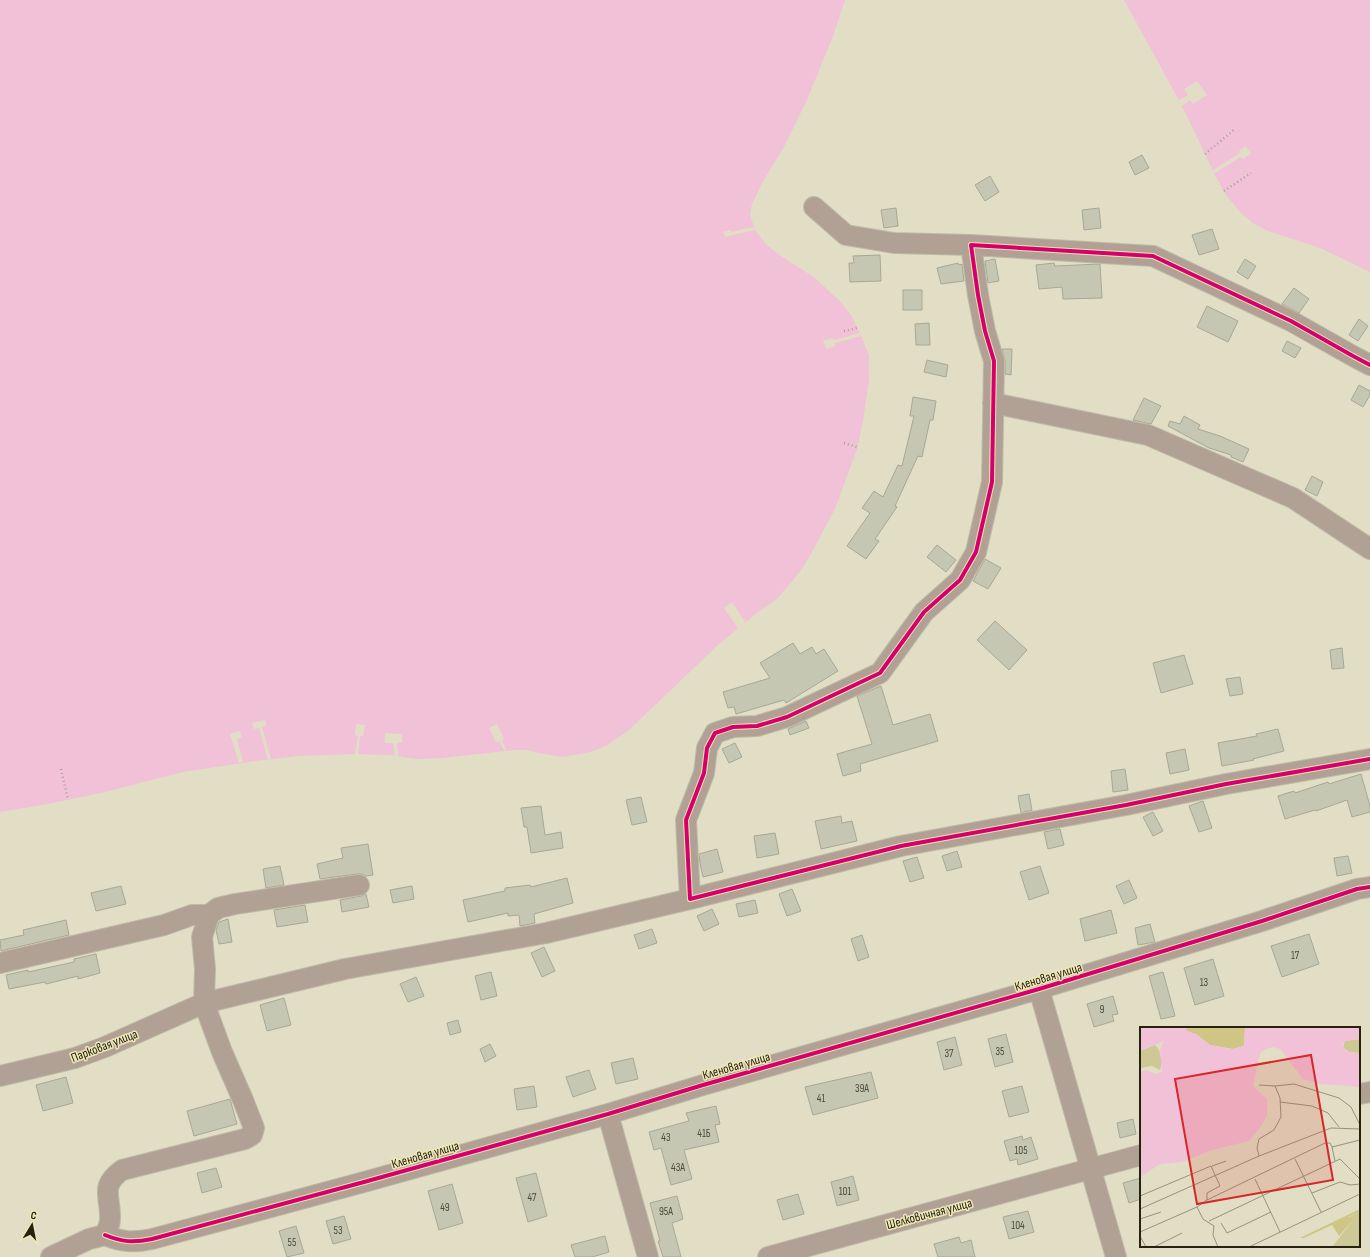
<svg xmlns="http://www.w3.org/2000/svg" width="1370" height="1257" font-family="'Sofia Sans Condensed',sans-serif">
<rect width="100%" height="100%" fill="#e1dec5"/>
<!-- water -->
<path fill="#f1c1d8" d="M0 0H845L833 36 807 100 784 147 762 183 752 204 750 215 755 230 765 243 778 254 815 278 840 301 851 315 860 333 869 356V379L863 421 857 449 835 509 812 552 802 569 778 598 757 613 719 644 629 730 606 746 591 752 563 757 539 753 527 750H514L443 758 417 759 390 755 355 754 299 756 256 761 183 772 105 792 48 804 0 812Z
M1124 0H1370V272L1320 248 1268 231 1253 223 1241 213 1226 195 1215 175 1182 106Z"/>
<!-- pier -->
<path fill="#e1dec5" d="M1197 81 1207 95 1193 104 1190 100 1182 106 1179 100 1188 95 1184 89Z
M1246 146 1251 154 1243 159 1241 157 1215 173 1213 170 1240 153 1239 151Z
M753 227 755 230 725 237 723 232 731 230V232Z
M860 333 861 336 835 343V346L826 349 823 341 833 338 834 340Z
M732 602 746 623 738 628 724 608Z
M265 720 266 726 262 727 271 759 268 760 259 728 254 729 252 723Z
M356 724 365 725 363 736H360L358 754H355L358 736 355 735Z
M497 724 504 739 502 740 506 750H504L499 741 496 742 489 728Z
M240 731 242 738 237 739 243 762 239 763 230 734Z
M385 733 402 734V743H397L398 756H395L393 743H385Z"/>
<!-- building -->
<path fill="#c6c7b3" stroke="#a7a895" d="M1142 155 1149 168 1135 175 1129 162Z
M990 176 999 192 985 201 975 185Z
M896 208 898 226 884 228 881 210Z
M1099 208 1101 228 1084 230 1082 210Z
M1212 229 1219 249 1199 255 1192 235Z
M880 255 881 281 850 282 849 263H854L853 256Z
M995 259 999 281 988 283 985 261Z
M1245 259 1256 266 1248 279 1237 272Z
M958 263 959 265 962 264 964 281 941 284 937 268Z
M1054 263 1055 266 1100 264 1102 298 1063 299 1062 287 1039 289 1036 265Z
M1294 288 1309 299 1299 313 1282 304Z
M903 290H922V310H903Z
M1207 306 1238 321 1228 342 1197 327Z
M1359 319 1368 326 1358 341 1349 335Z
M929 323 930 345H916L915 324Z
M1287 341 1301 348 1295 358 1282 351Z
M1002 349H1012L1011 375 1005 374V361Z
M927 360 948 365 946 377 924 372Z
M1359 385 1370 391V395L1363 407 1351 400Z
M913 397 936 401 933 420H930L922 457 918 456 895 506 897 507 875 539 879 541 866 559 847 546 870 513 862 508 874 491 883 497 898 465 902 466 914 416H910Z
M1144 398 1161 406 1151 424 1133 420Z
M1184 416 1200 425 1198 429 1220 436 1249 449 1243 462 1231 457V455L1209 448 1168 426 1170 421 1180 424Z
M1312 476 1323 482 1317 496 1305 490Z
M937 545 956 560 946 572 927 557Z
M985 559 1001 568 988 589 973 581Z
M995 621 1027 650 1009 670 977 640Z
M793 643 800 654 812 647 816 654 824 649 838 671 786 703 784 700 736 714 734 707 728 708 723 692 770 678 760 663Z
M1342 648 1344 668 1332 669 1330 650Z
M1184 655 1193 684 1161 693 1153 663Z
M1240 677 1243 694 1230 696 1226 679Z
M881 686 893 725 930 714 938 741 860 764 861 771 843 776 837 754 872 744 857 696Z
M806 721 809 728 790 735 788 729Z
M1278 729 1284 751 1253 759 1254 760 1222 766 1218 743 1257 736 1256 734Z
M735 743 742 757 729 763 722 749Z
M1185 749 1189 770 1170 774 1166 753Z
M1125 769 1128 790 1113 792 1111 771Z
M1361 774 1370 806V812L1352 817 1347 800 1316 811 1315 810 1285 819 1278 796 1294 791 1295 793 1328 782 1329 784Z
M1029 794 1032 810 1021 813 1018 796Z
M641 797 647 822 632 825 626 800Z
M1203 801 1212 828 1199 832 1189 806Z
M541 806 545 835 561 832 563 848 531 853 527 827H524L521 808Z
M1153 812 1163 831 1153 836 1143 817Z
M841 816 842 823 852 821 857 841 821 849 815 821Z
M1060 829 1064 845 1048 849 1044 832Z
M775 833 779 854 757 858 754 836Z
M368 844 373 875 366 876 363 874H357L320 879 317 864 343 858 341 848Z
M717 849 723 872 703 877 700 863 699 854Z
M957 851 962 867 947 871 942 856Z
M1348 856 1352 873 1337 876 1334 858Z
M917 857 924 878 910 882 903 861Z
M280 866 284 885 266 888 263 869Z
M1040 866 1049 893 1029 900 1020 872Z
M567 878 573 903 534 914 535 923 520 926 519 915 508 916V913L468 922 463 900 505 891V888L530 885 531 887Z
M1129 880 1137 898 1124 904 1116 886Z
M121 886 126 904 96 911 91 893Z
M412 886 414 899 393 903 390 890Z
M792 889 801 911 787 916 779 894Z
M366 894 369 907 342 912 340 900 361 896Z
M755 900 758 913 739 917 736 904Z
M305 905 308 922 277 927 274 910Z
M712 909 719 924 704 931 697 916Z
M1111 910 1117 933 1085 941 1080 919Z
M228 919 232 942 219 944 216 930 219 922Z
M66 920 69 935 1 951 0 940 24 935 23 930Z
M1150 924 1155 942 1138 945 1135 928Z
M652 929 657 943 639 949 634 935Z
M1309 934 1319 964 1282 977 1271 946Z
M862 935 869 957 858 961 851 939Z
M544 947 555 971 542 977 531 953Z
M96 954 100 973 78 979V976L46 984 45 982 9 989 6 975 28 970V972L74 962V959Z
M1213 959 1224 996 1195 1005 1184 968Z
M491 972 497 996 481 1000 475 976Z
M1163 972 1175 1016 1161 1019 1149 976Z
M416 977 424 996 408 1002 400 984Z
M1113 996 1118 1014 1112 1015 1114 1021 1094 1027 1087 1004Z
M284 998 291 1025 267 1031 260 1005Z
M458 1020 461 1032 450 1035 447 1023Z
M1006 1034 1013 1062 995 1067 988 1039Z
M955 1037 962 1065 944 1070 937 1042Z
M490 1044 496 1056 485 1062 480 1049Z
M633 1058 638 1079 616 1084 611 1063Z
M589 1070 596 1089 573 1097 566 1077Z
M871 1072 878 1098 813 1115 805 1087Z
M66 1077 73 1103 43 1111 36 1085Z
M534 1086 537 1107 517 1110 514 1089Z
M1022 1086 1029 1112 1009 1117 1002 1091Z
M230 1099 237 1124 194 1136 187 1111Z
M716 1106 720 1124 715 1125 719 1142 684 1150 692 1179 671 1185 661 1148 654 1150 649 1132 689 1121 686 1113Z
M1133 1119 1136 1134 1120 1138 1117 1123Z
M1022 1136 1023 1140 1031 1137 1038 1159 1018 1165 1017 1159 1010 1161 1004 1141Z
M216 1168 222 1187 202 1193 197 1173Z
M536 1173 547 1216 528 1222 516 1178Z
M853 1176 859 1200 837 1206 831 1182Z
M1141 1178V1199L1129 1203 1123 1183Z
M452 1184 463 1223 439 1230 428 1191Z
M798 1194 804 1214 783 1220 777 1200Z
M677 1196 683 1219 672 1223 681 1257H663L658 1241H660L650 1203Z
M1028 1211 1034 1232 1009 1239 1003 1217Z
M344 1216 351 1239 333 1244 326 1221Z
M296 1226 304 1253 287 1257 279 1231Z
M605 1236 609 1252 592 1257H575L571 1245Z
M959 1237 961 1243 971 1240 975 1257H938L934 1244Z"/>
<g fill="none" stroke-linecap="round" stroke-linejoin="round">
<!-- minor casing -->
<g stroke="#bdbba7" stroke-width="22">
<path id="minor" d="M814 207 846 235 894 243 971 245
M1370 365 1353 356 1291 321 1153 256 971 245 978 295 985 331 994 361 992 482 976 552 960 580 924 612 880 673 787 717 757 726 733 727 715 733 707 748 704 773 686 820 690 899 901 846 1126 805 1226 784 1370 759
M993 403 1148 435 1293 498 1370 549
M209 915 218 908 235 904 359 885
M0 963 164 925 192 915H209L202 937 205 969 204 1003 222 1052 243 1100 254 1128 252 1135 245 1139 122 1170C99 1187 111 1196 110 1219 110 1225 107 1230 105 1235L89 1239 51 1257
M1039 989 1116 1257
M0 1076 75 1058 105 1047 204 1003 345 969 546 933 690 899
M1359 1094 1370 1092
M608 1114 648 1257
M105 1235C122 1242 133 1243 152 1239L364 1182 608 1114 703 1085 1039 989 1262 921 1357 889 1370 887
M768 1257 1141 1155"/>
</g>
<!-- path -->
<path stroke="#aca295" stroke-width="2.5" stroke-dasharray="1 3" stroke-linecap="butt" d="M1205 154 1235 129
M1224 191 1251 173
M844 331 857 328
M844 443 857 447
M61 769 68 800"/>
<!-- minor -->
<use href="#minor" stroke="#b1a195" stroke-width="20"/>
<!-- cycleway casing -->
<g stroke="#eee7b8" stroke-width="6">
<path id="cycleway" d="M1370 365 1353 356 1291 321 1153 256 971 245 978 295 985 331 994 361 992 482 976 552 960 580 924 612 880 673 787 717 757 726 733 727 715 733 707 748 704 773 686 820 690 899 901 846 1126 805 1226 784 1370 759
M105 1235C122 1242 133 1243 152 1239L364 1182 608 1114 703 1085 1039 989 1262 921 1357 889 1370 887"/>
</g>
<!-- cycleway -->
<use href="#cycleway" stroke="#d6006c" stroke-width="4"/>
</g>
<g text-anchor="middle" stroke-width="3" stroke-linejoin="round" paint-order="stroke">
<!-- number labels -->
<g font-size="11" fill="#4d4b39">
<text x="1295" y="959">17</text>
<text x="1204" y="986">13</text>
<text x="1102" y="1013">9</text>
<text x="1000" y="1055">35</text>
<text x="949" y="1057">37</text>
<text x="862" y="1092">39А</text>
<text x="821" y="1102">41</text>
<text x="704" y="1137">41Б</text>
<text x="666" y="1141">43</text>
<text x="1021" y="1154">105</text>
<text x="678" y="1171">43А</text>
<text x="845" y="1195">101</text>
<text x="532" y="1201">47</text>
<text x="445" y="1211">49</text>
<text x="666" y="1215">95А</text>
<text x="1018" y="1229">104</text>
<text x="338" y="1234">53</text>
<text x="292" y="1246">55</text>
</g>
<!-- street labels -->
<g font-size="13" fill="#252210" stroke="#eee7b8">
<text transform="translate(1048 976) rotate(-17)" y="5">Кленовая улица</text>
<text transform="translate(104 1045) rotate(-21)" y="5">Парковая улица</text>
<text transform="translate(736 1065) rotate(-16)" y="5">Кленовая улица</text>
<text transform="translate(425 1154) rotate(-16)" y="5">Кленовая улица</text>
<text transform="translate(929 1213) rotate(-15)" y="5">Шелковичная улица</text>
</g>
</g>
<!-- overview -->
<g transform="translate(1140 1027)">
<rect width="220" height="220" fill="#e1dec5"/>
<path d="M220 12V26L209 25 203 20 205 14ZM15 18 19 23 22 36 20 43 12 39 0 41V24ZM220 185V220H192L214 192 207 191Z" fill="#cec796"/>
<path d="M50 0H105L104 19 93 22 70 18 56 7 47 4 46 1ZM220 182V185L208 190 214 192 199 209 192 198 164 211H160Z" fill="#cfc584"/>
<path d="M0 0H50L46 1 47 4 56 7 70 18 92 22 104 19 105 0H220V12L205 14 202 18 207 25 220 26V60L180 57 163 52 140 22 133 20 126 22 120 26 113 59 127 72V88L122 98 109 114 72 123 42 135 20 137 0 150V45L6 43 17 47 22 44 20 22 24 14 0 24Z" fill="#f1c1d8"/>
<path fill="none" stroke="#96937d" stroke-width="1" d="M119 58 135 59M140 75 172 79 188 86 199 100M220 98 211 80 199 71 154 57 135 59 140 71 141 90 134 103 119 112 117 121 119 129 191 101 220 102M155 132 181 185M195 134 192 120 220 113M72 139 86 134M115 152 140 205M172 166 200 155 210 158 220 157M0 169 71 139 80 159 67 166V173L57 180 0 205M67 173 185 116H190L192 120M57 180 63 192 74 199 73 208 78 220M0 182 119 129M0 192 21 185M69 194 200 132 220 152M81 196 87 206 131 185M0 209 6 220M14 220 42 206M109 220 220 167"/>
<path fill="#d62828" fill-opacity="0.15" stroke="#d62828" stroke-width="2" d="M171 28 193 153 57 177 35 52Z"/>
<rect width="220" height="220" fill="none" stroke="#252210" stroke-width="2"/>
</g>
<!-- north arrow -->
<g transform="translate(32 1225) rotate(10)" stroke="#eee7b8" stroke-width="3" paint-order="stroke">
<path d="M0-3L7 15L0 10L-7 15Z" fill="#252210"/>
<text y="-6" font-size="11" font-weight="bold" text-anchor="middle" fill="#252210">С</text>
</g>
</svg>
